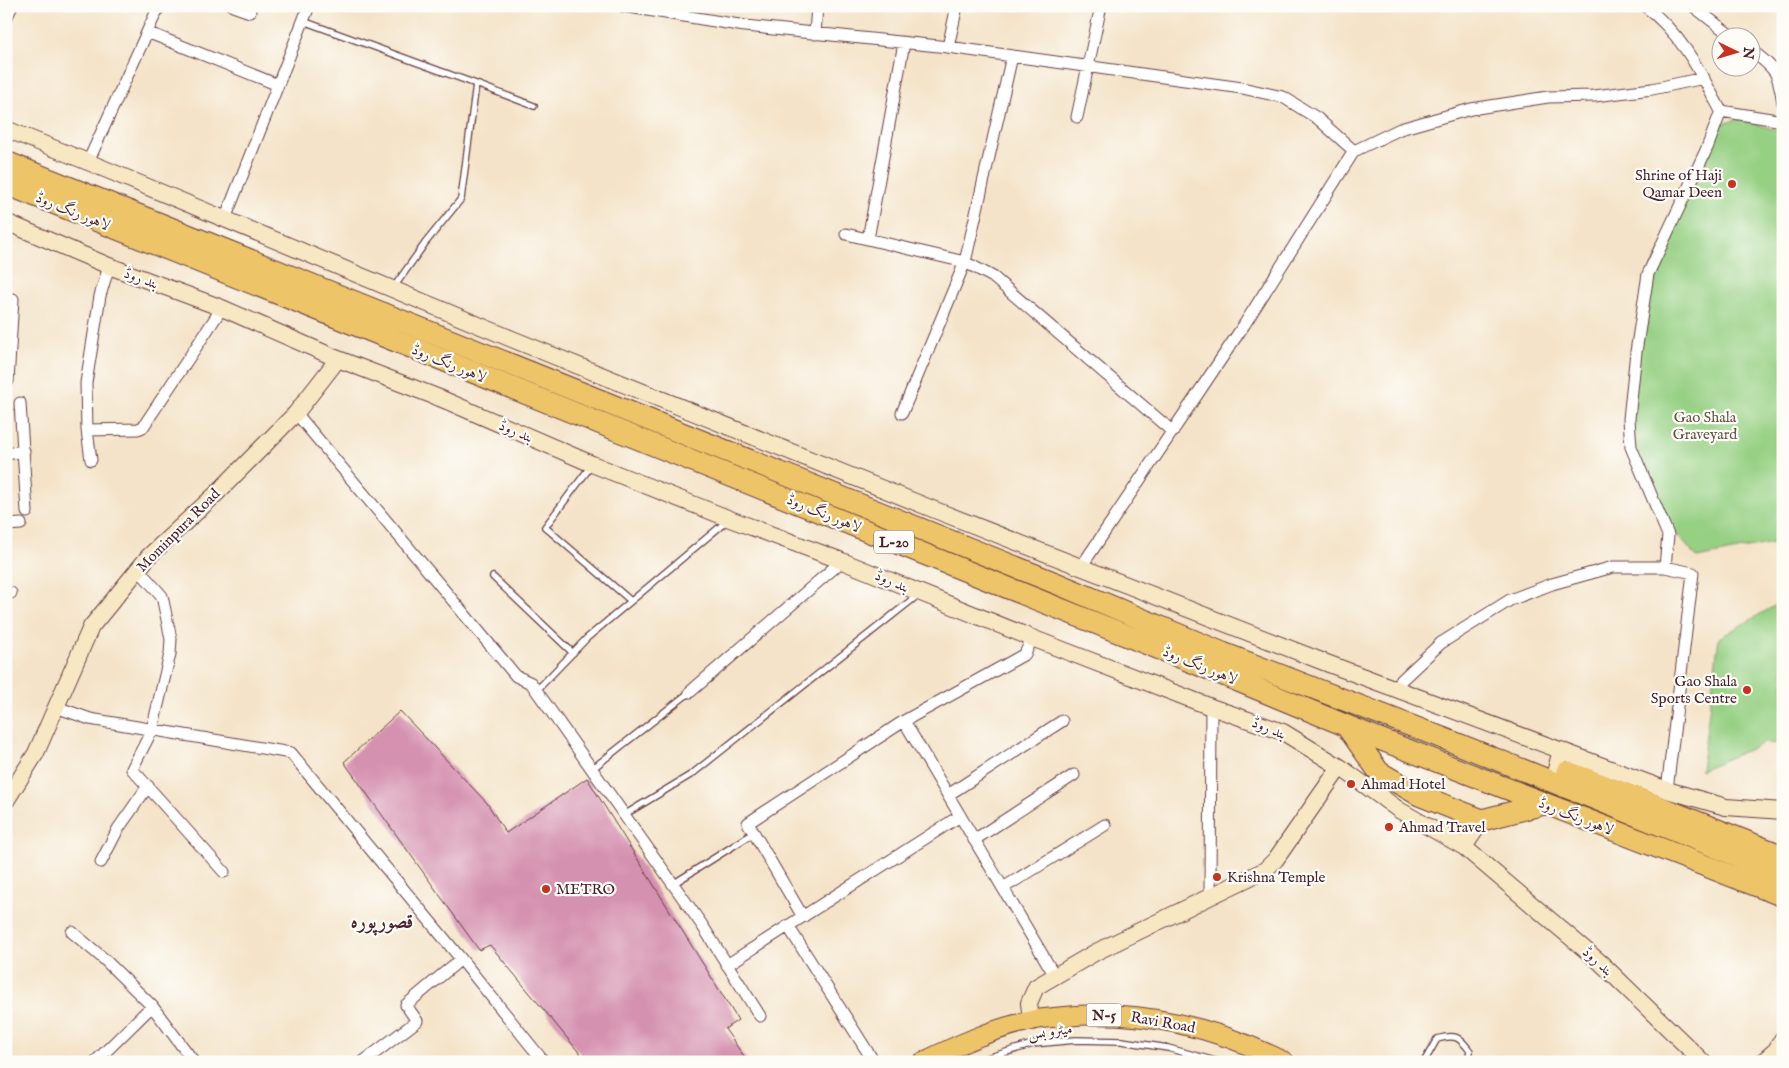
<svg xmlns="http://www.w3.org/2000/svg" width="1789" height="1068" font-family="'IM FELL English',Amiri,serif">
<rect width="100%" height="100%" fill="#fdfcf7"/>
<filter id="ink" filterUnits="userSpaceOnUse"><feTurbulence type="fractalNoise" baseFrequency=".02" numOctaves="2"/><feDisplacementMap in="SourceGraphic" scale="10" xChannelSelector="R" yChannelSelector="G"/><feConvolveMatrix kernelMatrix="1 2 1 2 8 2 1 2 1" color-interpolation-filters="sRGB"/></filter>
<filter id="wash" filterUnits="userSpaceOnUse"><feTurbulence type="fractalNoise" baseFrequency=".0096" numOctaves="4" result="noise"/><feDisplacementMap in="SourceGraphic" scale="20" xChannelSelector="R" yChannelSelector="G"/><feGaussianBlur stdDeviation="1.12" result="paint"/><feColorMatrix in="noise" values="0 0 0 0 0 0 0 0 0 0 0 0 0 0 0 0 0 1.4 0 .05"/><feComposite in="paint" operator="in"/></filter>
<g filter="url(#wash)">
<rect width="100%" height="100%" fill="#f4e3c8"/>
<!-- green -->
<path fill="#96d083" stroke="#707857" d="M1739 119 1783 132V541L1697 558 1655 508 1624 441 1649 274 1722 124Z
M1783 601V744L1764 743 1701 770 1719 638Z"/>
<g id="blocks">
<!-- building -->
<path fill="#d592b0" d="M400 711 487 803 506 833 587 778 738 1020 725 1029 748 1062H587L490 945 479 950 344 762Z"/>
</g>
</g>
<g filter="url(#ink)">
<use href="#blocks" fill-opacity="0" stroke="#643c43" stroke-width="1"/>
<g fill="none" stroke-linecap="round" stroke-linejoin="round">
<!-- lane casing -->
<g stroke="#643c43" stroke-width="8">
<path id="lane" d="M303 21 476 84 461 199 426 242 394 287
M476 84 534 106
M591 466 545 527 631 601
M493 577 573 653
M536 691 587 638 728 520
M592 769 690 692
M624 815 692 774 918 595
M673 884 754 833
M974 1062 1033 1044 1076 1040 1122 1041 1168 1048 1219 1062
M1424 1062 1437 1039C1455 1034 1459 1036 1470 1051L1468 1062"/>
</g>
<!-- street casing -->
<g stroke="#643c43" stroke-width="13">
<path id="street" d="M233 6 250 12
M623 6 745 26 948 47 1242 88 1283 97 1317 118 1354 151
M1645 6C1683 36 1699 70 1721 111L1707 148 1648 274 1636 352 1629 419 1631 447 1668 535 1665 567
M1693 6 1734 38
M6 18 12 6
M147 32 278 85
M815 34 817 6
M948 47 957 6
M1752 51C1777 70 1778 72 1783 103
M1721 111 1783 121
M1077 117 1101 6
M88 162 159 6
M225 219 309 6
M846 234 965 262 993 277 1173 432
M868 239 904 43
M6 381H8L13 299
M20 403 27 512
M296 413 516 676 531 683 702 925 760 1016
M902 413 965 262 1012 56
M87 430 138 429 143 427 222 308
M6 454 24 451
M91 460 87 430 86 383 100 296 109 266
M6 525 21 524
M1081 567 1244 325 1354 151 1400 129 1471 109 1548 97 1594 96 1652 89 1704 78
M138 569 162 596 171 639 170 654 152 730 132 769 224 872
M6 593H11
M1393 688 1441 643 1510 600 1552 584 1613 567H1665L1693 573 1667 790
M690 692 842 561
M56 707 90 719 291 753 461 959 544 1062
M904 721 1055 976
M948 795 1062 721
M974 840 1074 775
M101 862 118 829 148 786
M1003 888 1105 825
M1210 896 1211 707
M803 917 748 823 904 721 1025 654 1032 638
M788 926 874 1062
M72 932 104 959 152 1006 194 1062
M727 965 960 816
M95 1062 152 1006
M363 1062 417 1021 406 1005 461 959"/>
</g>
<!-- secondary casing -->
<g stroke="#643c43" stroke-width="18">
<path id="secondary" d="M6 129 88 162 512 339 935 510 1329 664 1667 790 1726 807 1783 811
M6 222 109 266 222 308 338 359 442 399 592 464 730 519 842 561 1032 638 1211 707 1283 732 1340 767 1399 810 1464 847 1601 963 1703 1062
M1556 769 1561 750
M6 801 36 753 91 627 149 556 217 493 296 413 338 359
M1464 847 1482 820
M1031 1020 1029 1003 1036 987 1096 952 1265 870 1276 859 1340 767
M1762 1062 1776 1050 1783 1038"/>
</g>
<!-- primary casing -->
<g stroke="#643c43" stroke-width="21">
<path id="primary" d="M923 1062C957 1045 992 1029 1030 1021 1039 1018 1050 1018 1060 1017 1137 1008 1216 1027 1285 1062"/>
</g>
<!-- highway casing -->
<g stroke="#643c43" stroke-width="23">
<path id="highway" d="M6 162 1058 584 1223 653 1458 744 1783 874
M6 184 1197 664 1364 733 1783 896
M1347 727 1379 772 1419 795 1482 820 1544 804
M1567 772 1660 807 1783 856"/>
</g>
<!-- lane -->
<use href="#lane" stroke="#fff" stroke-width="5.5"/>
<!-- street -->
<use href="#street" stroke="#fff" stroke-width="11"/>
<!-- secondary -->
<use href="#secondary" stroke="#f8e7c3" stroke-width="16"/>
<!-- primary -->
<use href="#primary" stroke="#eec469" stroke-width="19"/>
<!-- highway -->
<use href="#highway" stroke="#eec469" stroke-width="21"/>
</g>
</g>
<!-- markers -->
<g fill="#c8321e" stroke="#fdfcf7" stroke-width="2">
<circle cx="1732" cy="184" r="5"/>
<circle cx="1747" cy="690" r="5"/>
<circle cx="1351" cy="784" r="5"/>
<circle cx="1389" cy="827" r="5"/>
<circle cx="1217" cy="877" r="5"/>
<circle cx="546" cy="889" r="5"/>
</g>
<g text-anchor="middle" stroke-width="4.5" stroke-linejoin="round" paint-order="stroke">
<!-- shield labels -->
<g fill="#fdfcf7" stroke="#806168" stroke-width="1">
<rect x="874" y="530.5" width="40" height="23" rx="4"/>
<rect x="1086.5" y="1003.5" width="35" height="23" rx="4"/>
</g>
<g font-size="14" font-weight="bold" fill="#4a1f2b">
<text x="894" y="547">L-20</text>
<text x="1104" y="1020">N-5</text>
</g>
<!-- poi labels -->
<g font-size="15" fill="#4a1f2b" stroke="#fdfcf7" text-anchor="start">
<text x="1722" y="180" text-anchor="end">Shrine of Haji<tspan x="1722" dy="17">Qamar Deen</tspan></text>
<text x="1737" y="686" text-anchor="end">Gao Shala<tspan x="1737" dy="17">Sports Centre</tspan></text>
<text x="1361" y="789">Ahmad Hotel</text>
<text x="1399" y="832">Ahmad Travel</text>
<text x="1227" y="882">Krishna Temple</text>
<text x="556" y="894">METRO</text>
</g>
<!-- street labels -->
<g font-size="15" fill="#4a1f2b" stroke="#fdfcf7">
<text transform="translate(73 211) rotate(22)" y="5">لاہور رنگ روڈ</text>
<text transform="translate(141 278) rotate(20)" y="5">بند روڈ</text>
<text transform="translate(449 363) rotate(22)" y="5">لاہور رنگ روڈ</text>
<text transform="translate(516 431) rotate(23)" y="5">بند روڈ</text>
<text transform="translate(824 513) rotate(22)" y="5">لاہور رنگ روڈ</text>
<text transform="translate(178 530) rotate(-45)" y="5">Mominpura Road</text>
<text transform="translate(892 581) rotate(23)" y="5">بند روڈ</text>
<text transform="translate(1200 665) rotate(22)" y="5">لاہور رنگ روڈ</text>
<text transform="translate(1269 728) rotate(22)" y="5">بند روڈ</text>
<text transform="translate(1576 816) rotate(21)" y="5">لاہور رنگ روڈ</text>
<text transform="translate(1598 961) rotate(42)" y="5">بند روڈ</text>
<text transform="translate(1163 1022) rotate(10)" y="5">Ravi Road</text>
<text transform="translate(1050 1031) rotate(-7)" y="5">میٹرو بس</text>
</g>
<!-- park labels -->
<g font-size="15" fill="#615445" stroke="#fdfcf7">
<text x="1705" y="422">Gao Shala<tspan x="1705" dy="17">Graveyard</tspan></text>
</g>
<!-- district labels -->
<g font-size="20" font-weight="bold" fill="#4a1f2b" stroke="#fdfcf7">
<text x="382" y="928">قصورپورہ</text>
</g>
</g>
<!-- margin -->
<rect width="1789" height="1068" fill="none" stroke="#fdfcf7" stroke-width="25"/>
<!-- north arrow -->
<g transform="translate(1736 52) rotate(95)"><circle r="24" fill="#fdfcf7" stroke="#b5a4a5"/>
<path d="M0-4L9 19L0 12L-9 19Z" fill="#c8321e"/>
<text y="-8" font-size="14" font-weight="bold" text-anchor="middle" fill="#4a1f2b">N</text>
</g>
</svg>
